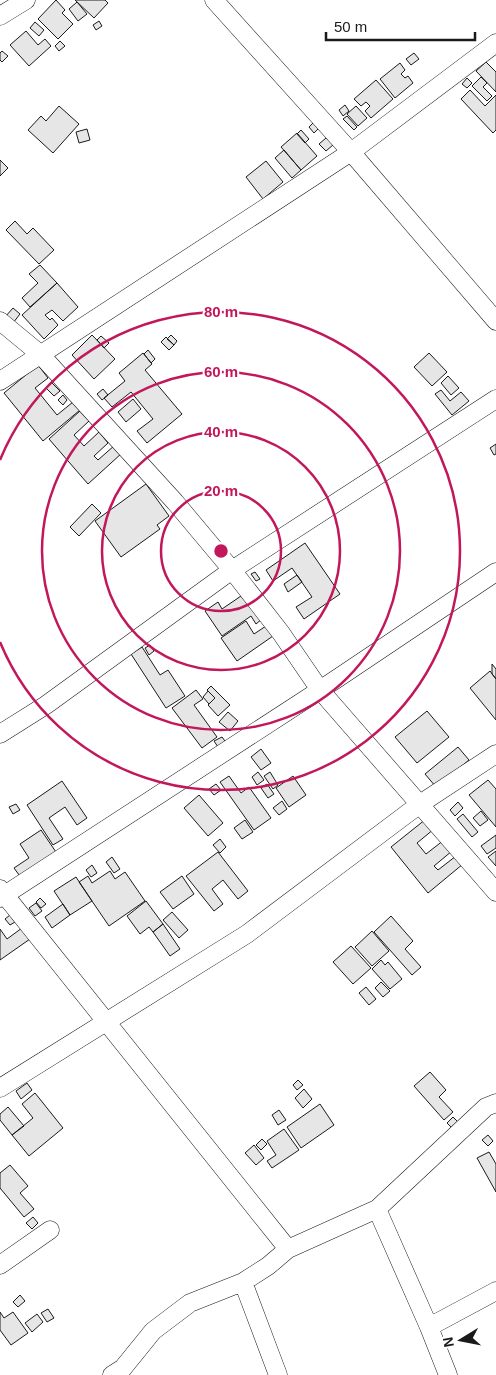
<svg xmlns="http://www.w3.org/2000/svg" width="496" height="1375" font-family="Helvetica,sans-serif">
<rect width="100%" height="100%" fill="#fff"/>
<!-- building -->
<path fill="#e6e6e6" stroke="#1a1a1a" d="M56 0 65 10 62 13 73 24 58 39 38 19Z
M75 0H105L108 3 94 18Z
M77 2 87 14 78 21 69 9Z
M99 21 102 26 96 30 93 25Z
M35 22 44 30 39 36 30 28Z
M26 31 38 45 45 39 51 46 29 66 10 45Z
M60 41 65 46 59 51 55 46Z
M2 51 8 56 2 62 0 60V53Z
M414 53 419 59 411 65 406 59Z
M486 62 496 72V92L476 71Z
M400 63 405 70 401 74 405 78 408 76 413 83 395 98 380 79Z
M481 77 487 83 483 87 492 96 487 101 472 86Z
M467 78 472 83 467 88 462 84Z
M376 80 393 99 371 118 365 111 370 106 366 102 361 106 354 99Z
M470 90 485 106 496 95V130L493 133 461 99Z
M345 105 349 111 343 116 339 110Z
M59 106 79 124 53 153 28 130 41 116 46 121Z
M356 106 367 118 358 126 347 114Z
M347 116 357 127 354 130 343 119Z
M314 122 319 128 314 133 309 127Z
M87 129 90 140 79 143 76 132Z
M301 130 309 139 305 143 297 134Z
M297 133 317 156 301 170 281 147Z
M326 138 333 145 326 151 319 144Z
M284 150 301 170 292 178 275 158Z
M0 160 8 168 0 176Z
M266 161 283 182 263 199 246 177Z
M15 221 27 234 33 228 54 250 39 264 6 230Z
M40 265 57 283 30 307 22 298 38 283 29 274Z
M57 283 78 307 63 321 52 310 45 315 50 320 52 318 58 325 44 339 22 315Z
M13 308 20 314 13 323 5 317Z
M92 335 115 359 94 379 72 355Z
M171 335 177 341 174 345 167 339Z
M101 336 109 343 104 348 97 340Z
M166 337 174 345 169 350 161 342Z
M148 350 155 359 151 363 144 354Z
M143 353 152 364 145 370 182 414 147 443 137 431 153 419 131 392 112 407 104 398 125 381 119 373Z
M429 353 447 372 432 386 414 367Z
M38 365 48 378 35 388 57 415 73 402 80 410 43 441 4 393Z
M448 376 459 388 451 395 441 383Z
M51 382 60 391 54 396 46 388Z
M103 389 108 395 102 400 97 394Z
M441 390 450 401 461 392 469 401 452 415 435 394Z
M63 395 67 400 63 405 58 400Z
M133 399 141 409 126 422 118 412Z
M80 411 89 421 74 435 84 446 99 432 108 443 94 456 98 460 115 445 122 453 88 484 49 439Z
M496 444V454L494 455 490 448Z
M146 484 169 516 157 525 160 529 121 557 95 521Z
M92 504 101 513 79 536 70 527Z
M305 543 340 594 304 619 296 607 312 597 292 568 273 581 266 570Z
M255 572 260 579 256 581 251 574Z
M297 575 302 582 288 592 284 584Z
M241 596 249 606 252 604 262 619 256 624 251 616 222 636 205 611 218 602 222 609Z
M246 621 254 634 266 626 273 636 237 661 221 638Z
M150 645 154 651 149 655 145 648Z
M142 647 160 675 168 670 185 696 166 708 131 654Z
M492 664 496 669V679L492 674Z
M490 671 496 679V720L470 688Z
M211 686 230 705 218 716 208 705 215 698 207 690Z
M196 690 203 699 194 705 217 737 202 748 172 708Z
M208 691 215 698 209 704 203 697Z
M427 711 449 737 417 763 395 737Z
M228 712 238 721 230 731 219 722Z
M222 737 228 745 220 750 214 741Z
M458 747 469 760 436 787 425 774Z
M261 749 271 763 261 770 251 757Z
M258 772 264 780 257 785 252 777Z
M270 772 278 785 273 789 264 776Z
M229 776 241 793 249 787 271 818 254 830 220 782Z
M293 776 306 795 289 807 276 788Z
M488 780 496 789V827L469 795Z
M62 781 87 818 77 825 65 807 49 818 63 839 53 845 27 805Z
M216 784 221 790 214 795 209 789Z
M267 784 274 794 268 798 261 788Z
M199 795 223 823 208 836 184 808Z
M282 801 287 809 279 815 273 808Z
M458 802 463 808 455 816 450 810Z
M16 804 20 810 13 814 9 807Z
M481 811 488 820 480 826 473 818Z
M463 814 478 832 472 837 457 819Z
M426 819 434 829 417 843 426 854 444 840 452 851 434 866 438 870 456 856 463 864 428 893 391 847Z
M245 820 253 832 242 839 234 828Z
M41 830 58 855 22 879 14 868 29 858 20 844Z
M496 835V848L487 854 481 846Z
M220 839 226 847 220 853 213 845Z
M496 851V866L488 857Z
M218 852 248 891 238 899 223 880 212 889 223 904 214 911 186 876Z
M112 857 120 869 114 873 106 862Z
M92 865 97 873 91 877 86 870Z
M110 871 115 879 125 872 145 901 109 926 79 882 88 876 92 883Z
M182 876 194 894 173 909 160 892Z
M76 877 92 901 70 915 54 891Z
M40 898 46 904 41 908 36 902Z
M146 901 163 924 153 932 149 927 140 934 127 916Z
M36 903 42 911 35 916 29 908Z
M63 904 70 915 52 928 45 917Z
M172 912 188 930 179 938 163 920Z
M10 915 15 922 10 925 5 919Z
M391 916 413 941 405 949 421 967 412 975 374 932Z
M163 924 180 949 170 956 153 932Z
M22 928 30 939 0 960V929L7 939Z
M372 931 389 951 372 966 355 947Z
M351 946 371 968 353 984 333 962Z
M381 960 385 965 388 962 402 979 390 989 372 969Z
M381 982 390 991 383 997 375 988Z
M366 987 376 999 369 1005 359 993Z
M430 1072 446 1090 439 1097 453 1112 444 1120 414 1086Z
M298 1080 303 1085 297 1090 293 1085Z
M27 1083 32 1090 21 1099 16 1091Z
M304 1089 312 1099 303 1108 295 1098Z
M35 1093 63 1128 29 1156 12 1135 33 1118 22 1104Z
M320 1104 334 1125 301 1148 287 1127Z
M8 1107 24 1126 12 1135 0 1120V1114Z
M279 1110 286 1120 278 1125 272 1115Z
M453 1117 460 1124 454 1130 447 1123Z
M284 1129 299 1150 272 1168 267 1161 276 1155 267 1141Z
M488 1135 493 1141 488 1146 482 1140Z
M262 1139 267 1144 261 1150 256 1145Z
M254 1145 264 1158 256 1165 245 1153Z
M489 1152 496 1164V1192L477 1158Z
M10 1165 28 1186 20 1193 34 1209 24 1217 0 1188V1173Z
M33 1217 38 1223 32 1229 26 1223Z
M20 1295 25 1301 18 1307 13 1302Z
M48 1309 54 1318 47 1322 41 1313Z
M0 1312 4 1318 13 1312 28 1333 11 1345 0 1330Z
M37 1314 43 1322 32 1332 25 1323Z"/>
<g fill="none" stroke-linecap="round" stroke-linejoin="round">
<!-- minor casing -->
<g stroke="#1a1a1a" stroke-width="19">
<path id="minor" d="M214 0 351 152 496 321
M0 16 26 0
M0 321 40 354 175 502 232 570 281 633 320 690 496 892
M0 381 351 152 496 43
M0 734 46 705 232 570 496 399
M0 889 288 1249
M0 898 320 690 496 572
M0 1088 247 934 420 804 496 754
M377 1209 429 1327 448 1375
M0 1265 50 1230
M243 1282 278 1375
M429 1327 496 1291
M112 1375 123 1368 153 1331 190 1303 243 1282 268 1266 288 1249 377 1209 486 1107 496 1103"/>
</g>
<!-- minor -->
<use href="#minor" stroke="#fff" stroke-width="18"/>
</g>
<!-- distance rings -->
<g fill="none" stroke="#c2185b" stroke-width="2.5">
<circle cx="221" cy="551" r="60"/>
<circle cx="221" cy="551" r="119"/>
<circle cx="221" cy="551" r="179"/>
<path d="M0 460A239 239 0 1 1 0 642"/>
</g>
<circle cx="221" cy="551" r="8" fill="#c2185b" stroke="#fff" stroke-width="2.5"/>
<g font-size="15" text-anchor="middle" font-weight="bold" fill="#c2185b" stroke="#fff" stroke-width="4" stroke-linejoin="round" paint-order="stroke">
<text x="221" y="317">80 m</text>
<text x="221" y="377">60 m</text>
<text x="221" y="437">40 m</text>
<text x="221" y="496">20 m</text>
</g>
<!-- north arrow -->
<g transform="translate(461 1340) rotate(260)" stroke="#ffffff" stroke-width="4" paint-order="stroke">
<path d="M0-4L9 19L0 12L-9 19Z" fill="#1a1a1a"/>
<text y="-8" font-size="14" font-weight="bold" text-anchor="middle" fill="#1a1a1a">N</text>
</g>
<!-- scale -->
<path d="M326 32v8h149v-8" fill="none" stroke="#1a1a1a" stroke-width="2.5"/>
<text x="334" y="32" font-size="15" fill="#1a1a1a" stroke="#ffffff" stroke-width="4" paint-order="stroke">50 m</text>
</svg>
